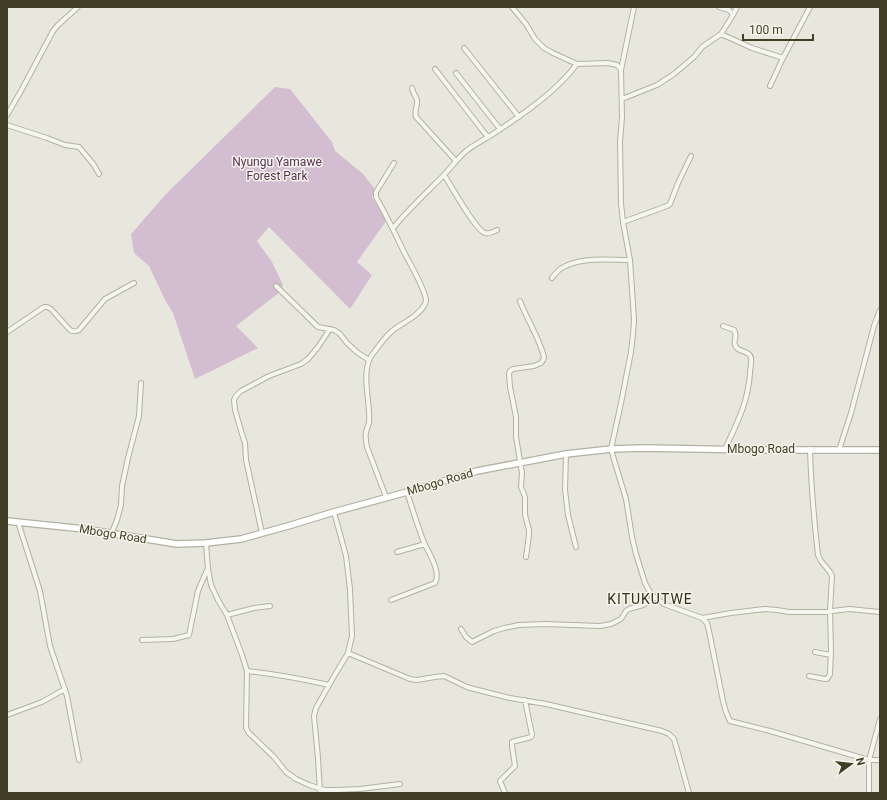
<svg xmlns="http://www.w3.org/2000/svg" width="887" height="800" font-family="Roboto,sans-serif">
<rect width="100%" height="100%" fill="#e8e7dd"/>
<!-- green -->
<path fill="#d3bdd1" d="M275 87 290 89 332 142 335 151 362 173 375 189 372 197 386 221 357 262 372 275 350 309 269 227 257 241 272 262 283 285 280 292 236 326 258 348 195 379 173 313 165 300 149 266 134 253 131 234 166 194Z"/>
<g fill="none" stroke-linecap="round" stroke-linejoin="round">
<!-- minor casing -->
<g stroke="#b2b1a2" stroke-width="6">
<path id="minor" d="M512 7 526 24 535 39 544 48 553 53 577 64 608 63 617 65 621 70 622 117 620 142 621 203 623 222 630 260 633 304 634 320 633 334 631 352 621 403 611 449 615 463 626 499 632 537 636 554 645 583 651 594 664 604 702 618 707 623 709 631 723 701 726 712 730 721 770 731 869 760H880
M719 7 729 10 733 15
M721 34 752 48 783 58
M464 48 519 117
M435 69 483 131 488 137
M621 70 634 7
M456 73 500 129
M770 86 783 58 810 7
M412 88C413 94 416 96 417 100 418 106 414 109 416 117L456 161
M622 99 657 85 674 74 694 57 702 47 721 34 733 15 737 7
M7 115 21 91 53 31 58 25 78 7
M7 125 47 138 65 145 79 147 94 165 99 174
M444 175C451 185 475 230 485 233 490 234 493 232 497 230
M623 222 667 206 670 204 678 183 691 156
M393 228C408 210 425 194 442 177 450 169 456 160 465 152 473 145 484 140 493 134 522 115 556 92 577 64
M552 278C554 275 557 272 560 269 580 256 607 260 630 260
M276 286 318 327 334 330 339 333 348 344 358 353 369 360
M520 301C527 320 539 337 544 357L543 360 541 363 534 366 513 369 510 371 509 374 510 387 516 417V437L522 473 521 487 525 497V515L529 530V535L526 557
M723 326 734 330C738 337 733 339 735 345 737 353 750 350 751 358 752 362 750 369 750 373 748 403 737 423 725 449
M7 332 44 307H47L51 309 70 330C73 332 75 332 79 330L105 299 134 283
M839 450 851 413 874 326 880 310
M566 454 565 490 568 515 576 547
M386 497 367 447C366 442 365 437 366 432 367 429 368 426 369 423 371 403 360 372 372 355 378 347 384 338 392 331 402 323 418 317 425 304 426 302 426 301 426 299 422 283 411 266 404 252 395 233 386 215 376 197V192L394 163
M18 522 40 591 50 646 67 696 79 760
M262 533 246 460 245 443 242 434 235 410 234 400 236 396 241 391 269 376 301 364 308 359 318 347 330 329
M111 534 117 520 121 505 122 486 128 458 139 416 141 383
M206 543 208 569 211 585 218 600 227 615 242 655 247 671 246 728 249 733 274 757 286 772 296 779 309 785 325 790H338L360 789 400 784
M397 552 425 544
M391 600 435 583C442 571 427 551 423 540 417 524 412 508 407 492
M227 615 254 608 270 606
M702 618 731 613 765 609 777 610 789 612H824L849 609 880 612
M461 629 466 637 472 642 494 631 504 628 519 625 545 624 600 626 611 624 621 619 626 611 629 609 643 605 655 597
M142 640 173 639 189 635 198 591 207 570
M815 652 831 655
M348 653 410 679 417 680 435 677 444 676 467 687 474 689 510 698 546 704 662 731 669 734 674 739 689 793
M247 671C275 674 302 679 329 685
M809 676 825 679H827L829 676 830 674 831 650 830 611 832 576 830 572 821 561 818 555C814 520 811 485 810 449
M7 715 42 702 65 689
M320 793 318 758 314 716 316 708 333 678 348 653 352 636 350 589 346 556 334 512
M505 793 500 781 515 766 512 746V742L531 737 532 735 525 700
M869 793V760L880 719"/>
</g>
<!-- secondary casing -->
<g stroke="#b2b1a2" stroke-width="8">
<path id="secondary" d="M7 521 84 529 177 544 206 543 241 539 288 526 334 512 407 492 477 471 566 454 611 449 644 448 757 450H880"/>
</g>
<!-- minor -->
<use href="#minor" stroke="#f6f6f0" stroke-width="4"/>
<!-- secondary -->
<use href="#secondary" stroke="#fff" stroke-width="5.5"/>
</g>
<g text-anchor="middle" stroke-width="3" stroke-linejoin="round" paint-order="stroke">
<!-- park labels -->
<g font-size="12" fill="#5c3156" stroke="#f6f5ec">
<text x="277" y="166">Nyungu Yamawe<tspan x="277" dy="14">Forest Park</tspan></text>
</g>
<!-- street labels -->
<g font-size="12" fill="#403f25" stroke="#f6f5ec">
<text x="761" y="453">Mbogo Road</text>
<text transform="translate(440 482) rotate(-16)" y="4">Mbogo Road</text>
<text transform="translate(113 534) rotate(9)" y="4">Mbogo Road</text>
</g>
<!-- quarter labels -->
<g font-size="14" letter-spacing="1" fill="#303018" stroke="#f6f5ec">
<text x="650" y="604">KITUKUTWE</text>
</g>
</g>
<!-- border -->
<rect width="887" height="800" fill="none" stroke="#403f25" stroke-width="16"/>
<!-- north arrow -->
<g transform="translate(851 764) rotate(75)" stroke="#f6f5ec" stroke-width="3" paint-order="stroke">
<path d="M0-3L7 15L0 10L-7 15Z" fill="#403f25"/>
<text y="-6" font-size="11" font-weight="bold" text-anchor="middle" fill="#403f25">N</text>
</g>
<!-- scale -->
<path d="M743 34v6h70v-6" fill="none" stroke="#403f25" stroke-width="2"/>
<text x="749" y="34" font-size="12" fill="#403f25" stroke="#f6f5ec" stroke-width="3" paint-order="stroke">100 m</text>
</svg>
